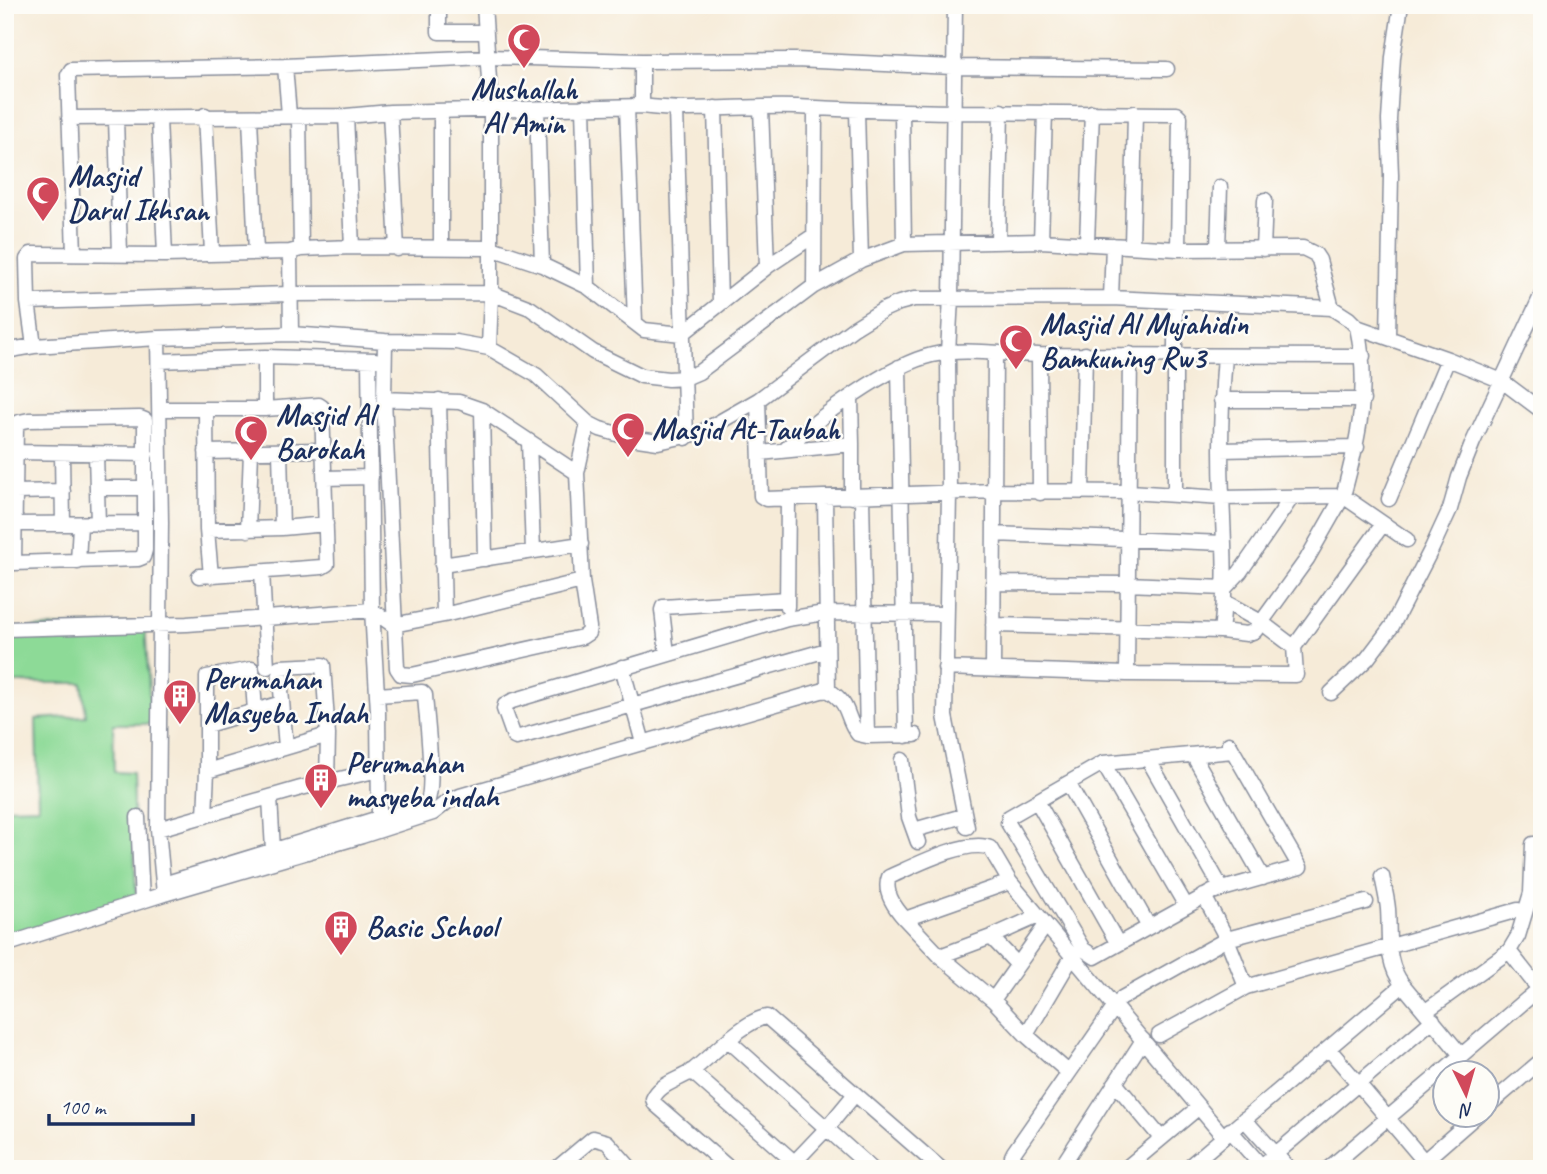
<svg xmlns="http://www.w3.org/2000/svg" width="1547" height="1174" font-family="Caveat,sans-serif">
<rect width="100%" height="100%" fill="#fdfcf7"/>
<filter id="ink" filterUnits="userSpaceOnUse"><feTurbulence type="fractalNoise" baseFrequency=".0143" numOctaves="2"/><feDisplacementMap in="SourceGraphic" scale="14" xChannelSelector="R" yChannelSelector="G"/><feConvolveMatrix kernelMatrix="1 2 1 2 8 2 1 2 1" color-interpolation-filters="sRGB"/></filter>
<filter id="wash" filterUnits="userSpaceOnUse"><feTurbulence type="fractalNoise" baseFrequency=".00686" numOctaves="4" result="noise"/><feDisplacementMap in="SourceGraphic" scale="28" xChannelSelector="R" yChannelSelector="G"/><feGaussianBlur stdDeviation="1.57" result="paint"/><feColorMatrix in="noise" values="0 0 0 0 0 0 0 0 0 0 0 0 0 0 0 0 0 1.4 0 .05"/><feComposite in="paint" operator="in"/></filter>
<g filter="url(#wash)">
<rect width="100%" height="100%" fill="#f6ebd8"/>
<!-- green -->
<path fill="#8dda97" stroke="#54847a" stroke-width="2" d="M145 623 151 724H113L114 772 132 773 136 899 5 939V808L38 807 36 719 86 716 82 683H5V629Z"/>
</g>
<g filter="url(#ink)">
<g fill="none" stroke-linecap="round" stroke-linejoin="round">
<!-- minor casing -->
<g stroke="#888d9b" stroke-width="17">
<path id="minor" d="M439 5V32H485
M484 5 491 109V293L489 348
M955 5 951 298 948 352 949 494 945 716 967 827
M642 61V106
M285 66 289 115
M583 107 588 287
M627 107 635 322
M715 108 720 302
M761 108 767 266
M537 109 542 265
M676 110 686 438
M441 111V247
M857 111 861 260
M390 112 397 249
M902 113 904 244
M205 115 212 253
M299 116 301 249
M346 116 352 247
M69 118 346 116 390 112 642 106C694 113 745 105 797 107 923 114 1050 112 1177 114L1180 117 1178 249
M116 118 120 254
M250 118 256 252
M159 119 165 255
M998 240 1001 111
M1041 241 1045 112
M1087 242 1092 112
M1132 245 1135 113
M1218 248 1220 187
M1263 249 1265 200
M290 252 291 334
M74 254 68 75 71 70 285 66 486 57 642 61 795 60 953 67 1167 69
M814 286 815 109
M1111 298 1113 245
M28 302 290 294 491 293 530 308 593 352 642 376 668 379 685 378 699 372 814 286 861 260 904 244 1041 241 1178 249 1303 248 1315 254 1319 260 1332 308
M1175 302V493
M682 334 768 266 813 236
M1388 337 1391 175 1389 120 1393 57 1401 5
M158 338 161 522 158 829 164 894
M385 341 384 399 397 668 401 674 412 675 582 637 588 633 589 627 582 581 577 473 588 423
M34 346 28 302 27 259 31 254 165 255 290 252 301 249 352 247 491 248 542 265 588 287 644 330 682 334
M5 351 34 346 158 338 291 334 385 341 456 342 489 348 536 375 588 423 600 429 631 438 658 442 700 433 758 400 854 328 883 310 899 303 914 299 1111 298 1332 308 1349 319 1357 327 1448 359 1502 381 1542 411
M1039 355 1040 493
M369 360 372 610 378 711 379 818
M159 361 265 357 375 360
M899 367 906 736
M851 398 852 444
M384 399 459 402 482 410 577 473
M439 400 444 615
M758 400 761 496 766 499 994 491 1130 492 1222 498 1343 496C1359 438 1370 387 1357 327
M1221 400H1363
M160 409H265L319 405 322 407 327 564 322 567 199 576
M206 409 207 530 211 576
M265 409V357
M482 410 485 559
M529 442 533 551
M786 449C816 418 891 364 932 355 966 347 1004 355 1039 355 1147 356 1255 356 1363 356
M1221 450 1357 447
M16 452 146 454
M206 452 324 450
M280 452 282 528
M62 453 63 524
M760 453 852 444V497
M96 454 98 524
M325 478 371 477
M97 488H146
M15 492 63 491
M1082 492 1085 354
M862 497 867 736
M825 499 828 690
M1389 499 1448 359
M14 524 145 523
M207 530 282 528 326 524
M248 530 251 452
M994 534 1224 543
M5 561 14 563 138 559 143 557 145 550V420L140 418 29 420 19 422 16 426 14 563
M78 562 80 524
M442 565 581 544
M262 571 267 667
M993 583 1127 584 1225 588
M1225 588 1240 572 1292 497
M787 607 788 499
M993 625 1221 631C1227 586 1224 542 1222 496 1220 449 1221 403 1225 356
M5 629 187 624 372 610 393 625 444 615 582 581
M1221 631 1247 634 1255 631 1307 559 1343 496 1407 540
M1294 647 1383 524
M827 650 516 738 514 737 504 709 505 705 512 701 787 619 825 613 946 614
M667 654 662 610 663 607 787 599
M622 667 643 743
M945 668 1127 674 1296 675 1294 647 1261 622 1225 602
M993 670 995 354
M1127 674 1130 354
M1331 693 1367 659 1392 626 1432 548 1450 509 1459 477 1473 442 1542 294
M255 711 252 669 207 677V771L328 735
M207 725 282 703
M1229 744 1233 751 1300 867 1212 892 1095 957 1083 949 1008 823 1009 817 1103 763 1233 751
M286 747 279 667 323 665 328 735 327 782
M1193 755 1263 878
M1148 759 1222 889
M902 760 909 817 918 842
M1103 763 1186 906
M1068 783 1149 927
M270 798 273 850
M1037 801 1118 944
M205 816 207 771
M138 817 142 901
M158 829 301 788 379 770
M914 830 963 816
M1382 876C1384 887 1387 898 1388 909 1390 937 1385 962 1403 985
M1010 882 905 919 940 956 991 937 1017 964
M167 883 379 818 425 806C437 793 426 716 425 695L422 692 377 695
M905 919C895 908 883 892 889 877 912 867 967 838 990 848L1010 882 1223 1136
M991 937 1038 916
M5 945 164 894 362 836 433 813 447 802 460 796 821 691 828 690C852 705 844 716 858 734L867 736 915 735
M1509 951 1542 993
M940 956 993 1000 1026 1035 1068 1072
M1246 987 1518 910
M1122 998 1227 939 1204 896
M993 1000 1046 925
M1426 1011 1509 951 1518 936 1531 893 1533 844H1542
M1026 1035 1072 957
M1159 1035 1246 987 1227 939 1366 902
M728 1040 872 1169
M1329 1049 1424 1161
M691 1071 802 1169
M1115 1083 1161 1138
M1488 1106 1542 1060
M1244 1119 1289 1169
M1230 1130 1264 1169
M556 1169 593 1138 607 1142 631 1169
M730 1169 655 1104 653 1099C659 1084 679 1080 692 1071 710 1057 746 1019 767 1017L941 1169
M788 1169 827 1128 855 1094
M1034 1169 1016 1162 1012 1156 1014 1152 1114 1008
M1060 1169 1143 1040
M1125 1169 1199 1107
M1186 1169 1403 985 1461 1055
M1258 1169 1433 1020
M1328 1169 1539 989
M1415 1169 1478 1114"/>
</g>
<!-- minor -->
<use href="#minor" stroke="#fff" stroke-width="14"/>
</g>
</g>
<!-- icons -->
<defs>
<g id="mosque-pin" transform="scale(1.75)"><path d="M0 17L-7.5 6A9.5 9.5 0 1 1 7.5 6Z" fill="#d1495b" stroke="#fdfcf7"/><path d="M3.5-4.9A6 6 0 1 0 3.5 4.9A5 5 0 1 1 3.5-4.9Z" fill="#fff"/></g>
<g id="building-pin" transform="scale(1.75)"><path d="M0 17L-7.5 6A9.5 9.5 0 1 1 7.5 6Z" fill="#d1495b" stroke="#fdfcf7"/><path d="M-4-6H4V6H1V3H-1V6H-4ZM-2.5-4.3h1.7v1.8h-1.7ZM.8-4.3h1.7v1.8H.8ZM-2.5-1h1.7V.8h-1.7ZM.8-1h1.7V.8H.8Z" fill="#fff"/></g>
</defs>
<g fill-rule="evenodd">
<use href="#mosque-pin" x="524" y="40"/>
<use href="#mosque-pin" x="43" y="193"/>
<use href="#mosque-pin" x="1016" y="341"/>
<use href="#mosque-pin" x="628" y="429"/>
<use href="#mosque-pin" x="251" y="432"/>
<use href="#building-pin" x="180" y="696"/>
<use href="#building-pin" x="321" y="780"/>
<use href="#building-pin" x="341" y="927"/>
</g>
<g text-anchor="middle" stroke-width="5" stroke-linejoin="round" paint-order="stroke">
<!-- poi labels -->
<g font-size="30" font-weight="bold" fill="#1b2f5e" stroke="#fdfcf7" text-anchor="start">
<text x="524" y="99" text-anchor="middle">Mushallah<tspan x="524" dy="34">Al Amin</tspan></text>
<text x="68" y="186">Masjid<tspan x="68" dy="34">Darul Ikhsan</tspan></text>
<text x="1040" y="334">Masjid Al Mujahidin<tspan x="1040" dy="34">Bamkuning Rw3</tspan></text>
<text x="276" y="425">Masjid Al<tspan x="276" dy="34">Barokah</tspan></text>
<text x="652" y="439">Masjid At-Taubah</text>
<text x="204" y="689">Perumahan<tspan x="204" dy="34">Masyeba Indah</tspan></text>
<text x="346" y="773">Perumahan<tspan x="346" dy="34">masyeba indah</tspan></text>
<text x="366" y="937">Basic School</text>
</g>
</g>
<!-- margin -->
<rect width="1547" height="1174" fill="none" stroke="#fdfcf7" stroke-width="28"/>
<!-- north arrow -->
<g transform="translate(1466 1094) rotate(175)"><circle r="33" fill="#fdfcf7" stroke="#a3aaba" stroke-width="2"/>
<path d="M0-5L12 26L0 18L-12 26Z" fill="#d1495b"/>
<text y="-10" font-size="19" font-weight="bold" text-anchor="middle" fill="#1b2f5e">N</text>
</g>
<!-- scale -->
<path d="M49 1114v10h144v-10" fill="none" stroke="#1b2f5e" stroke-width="3.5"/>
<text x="60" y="1114" font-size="21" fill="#1b2f5e" stroke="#fdfcf7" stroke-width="5" paint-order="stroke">100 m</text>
</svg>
